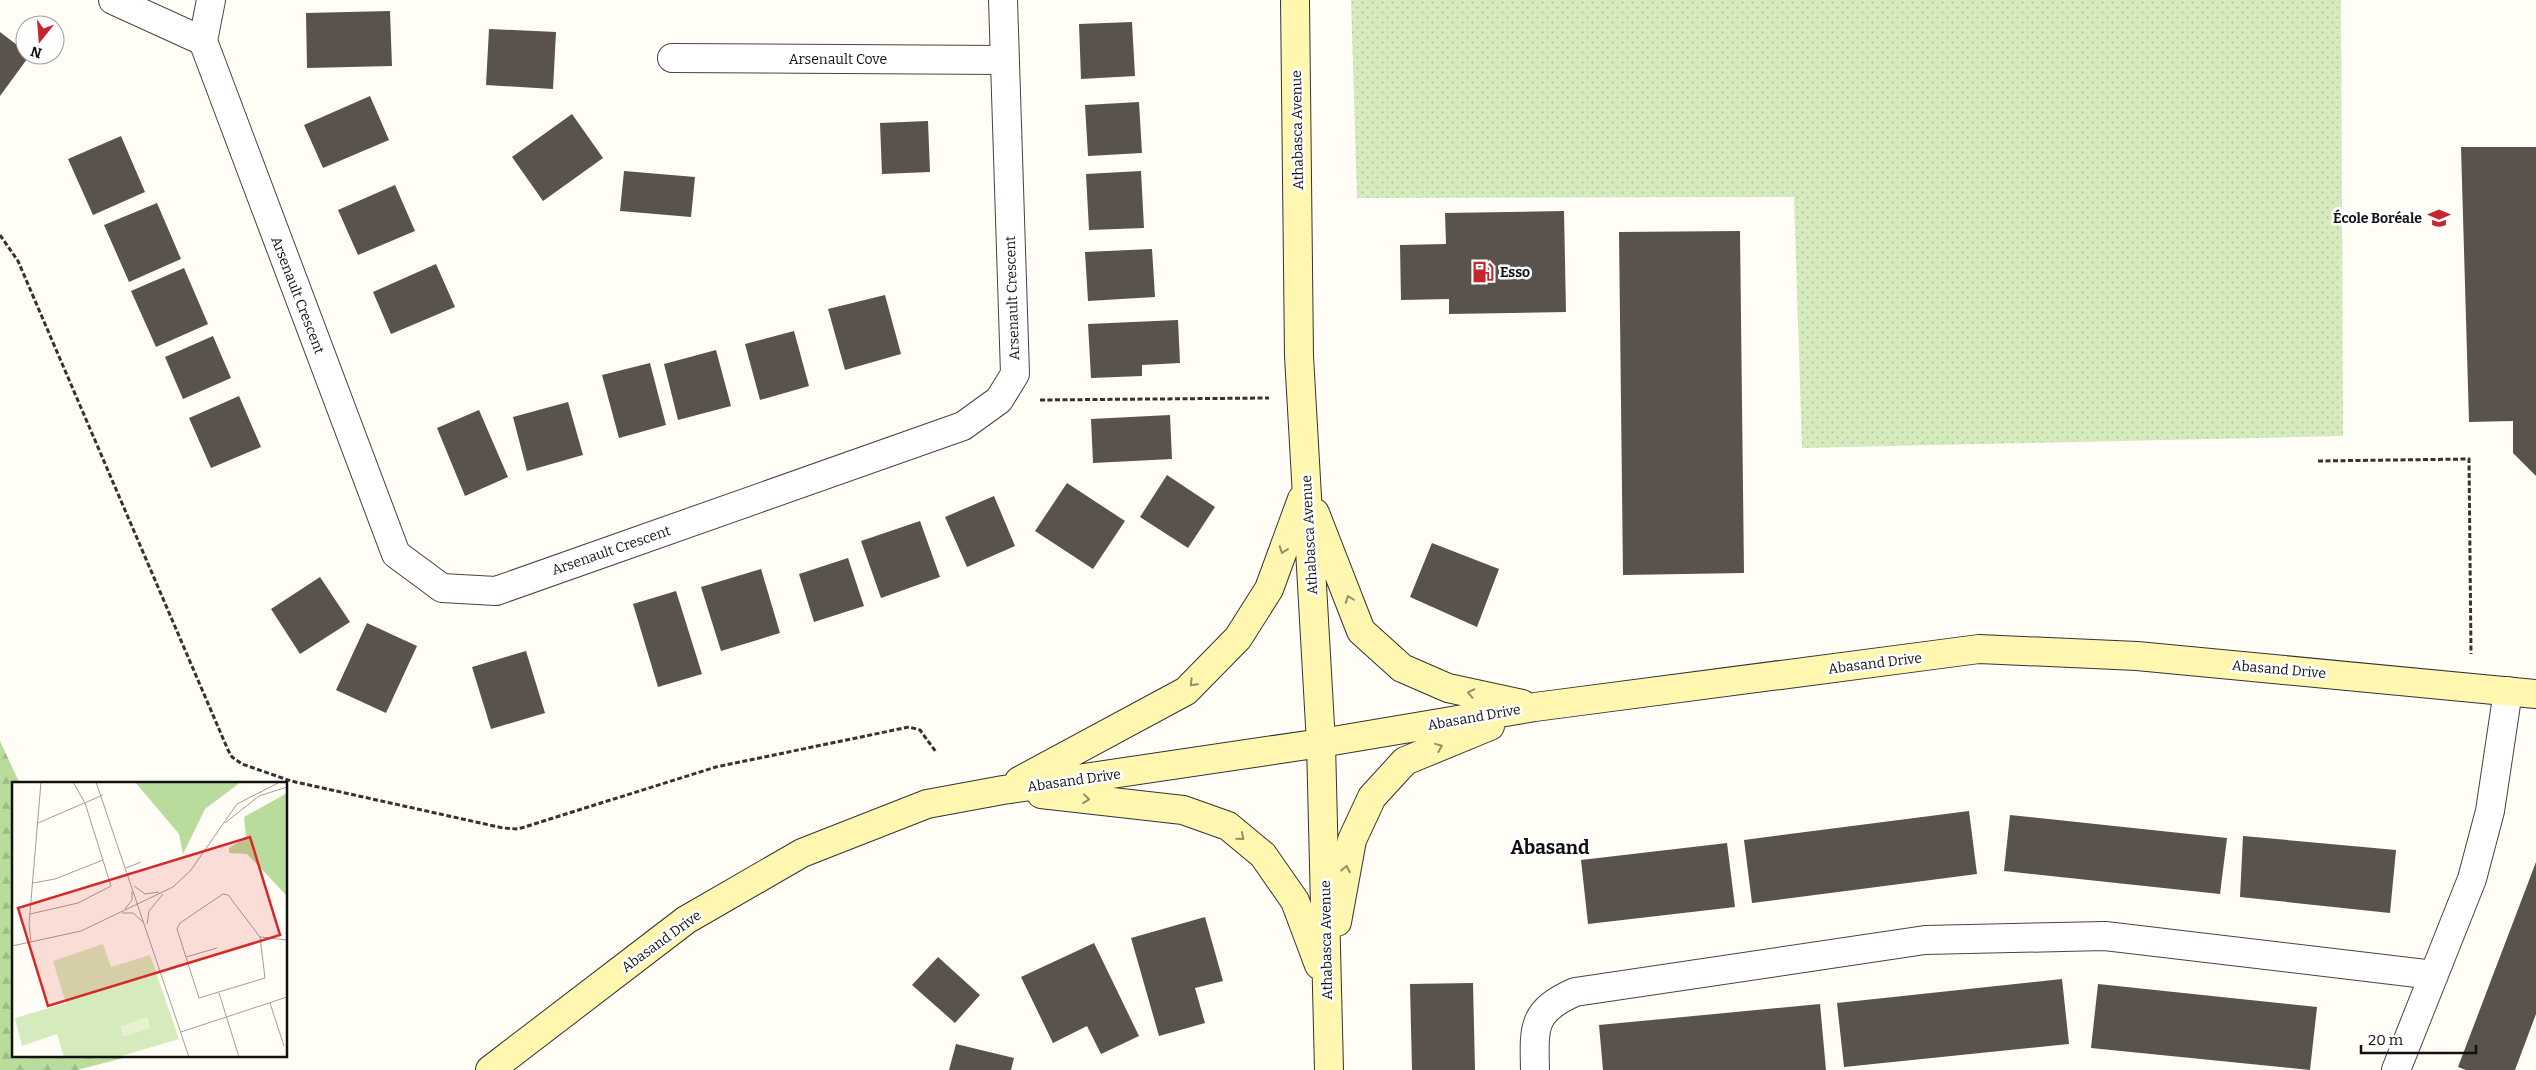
<svg xmlns="http://www.w3.org/2000/svg" width="2536" height="1070" font-family="Bitter,serif">
<defs>
<pattern id="forest-firs" width="22" height="20" patternUnits="userSpaceOnUse" patternTransform="scale(1.25)"><rect width="22" height="20" fill="#b9dc9c"/><path d="M5 1l3.5 6h-7zM16 11l3.5 6h-7z" fill="#9ebc85"/></pattern>
<pattern id="park-dots" width="8" height="8" patternUnits="userSpaceOnUse" patternTransform="scale(1.25)"><rect width="8" height="8" fill="#d5ebbd"/><path d="M2 2h.1M6 6h.1" fill="none" stroke="#b6c8a1" stroke-width="1.8" stroke-linecap="round"/></pattern>
</defs>
<rect width="100%" height="100%" fill="#fffdf5"/>
<!-- forest -->
<path fill="url(#forest-firs)" d="M0 741 20 784H14V1056H131L77 1070H0Z"/>
<!-- park -->
<path fill="url(#park-dots)" d="M1351 0H2341L2343 436 1802 448 1794 197 1357 198Z"/>
<!-- building -->
<path fill="#5a524d" d="M390 11 392 66 307 68 306 13Z
M1132 22 1135 76 1081 79 1079 24Z
M489 29 556 32 553 89 486 85Z
M0 32 25 51V55H30L0 96Z
M370 96 389 140 323 168 304 125Z
M1139 102 1142 153 1088 156 1085 105Z
M572 114 603 158 543 201 512 157Z
M928 121 930 172 882 174 880 123Z
M121 136 145 192 93 215 68 159Z
M2461 147H2536V476L2513 453V421L2469 422Z
M624 171 695 177 691 217 620 211Z
M1141 171 1144 228 1089 230 1086 174Z
M395 185 415 231 358 255 338 210Z
M157 203 181 259 129 282 104 225Z
M1564 211 1566 312 1449 314V299L1401 300 1400 245 1446 244 1445 213Z
M1740 231 1744 573 1623 575 1619 232Z
M1152 249 1155 297 1088 301 1085 252Z
M436 264 455 307 391 334 373 292Z
M184 268 208 324 156 347 131 291Z
M885 295 901 354 845 370 828 309Z
M1178 320 1180 363 1142 365V376L1091 378 1088 324Z
M794 331 809 386 760 400 745 344Z
M213 336 231 378 183 399 165 357Z
M716 350 731 406 678 420 664 364Z
M650 363 666 425 619 438 602 375Z
M239 396 261 447 211 468 189 418Z
M568 402 583 455 527 471 513 417Z
M479 410 508 477 465 496 437 428Z
M1170 415 1172 459 1093 463 1091 419Z
M1167 475 1215 507 1188 548 1140 517Z
M1067 483 1125 521 1093 569 1035 531Z
M994 496 1015 546 967 567 945 517Z
M920 521 940 577 881 598 861 541Z
M1432 543 1499 569 1477 627 1410 597Z
M848 558 864 606 814 622 799 574Z
M761 569 780 633 721 651 701 587Z
M320 577 350 622 300 654 271 609Z
M676 591 702 674 658 687 633 604Z
M367 623 417 646 386 713 336 690Z
M526 651 545 713 491 729 472 667Z
M1969 811 1977 874 1752 903 1744 840Z
M2010 815 2227 838 2220 894 2004 871Z
M2243 836 2396 850 2390 913 2240 897Z
M1727 843 1735 907 1588 924 1581 860Z
M2536 862V1014L2515 1070H2466L2458 1067Z
M1205 917 1223 981 1195 988 1205 1023 1159 1036 1131 938Z
M1094 943 1139 1036 1101 1054 1087 1026 1053 1043 1021 977Z
M938 957 980 995 955 1023 912 985Z
M2062 979 2069 1044 1844 1067 1837 1003Z
M1473 983 1475 1070H1412L1410 984Z
M2098 984 2317 1007 2310 1070 2091 1048Z
M1820 1004 1826 1070H1603L1599 1025Z
M956 1044 1014 1058 1011 1070H949Z"/>
<g fill="none" stroke-linecap="round" stroke-linejoin="round">
<!-- street casing -->
<g stroke="#444" stroke-width="30">
<path id="street" d="M113 0 203 41
M211 0 203 41 396 554 442 588 496 591 963 426 999 400 1015 374 1003 0
M672 58 1003 60
M1535 1070C1534 1027 1532 1011 1575 992L1925 940 2105 936 2434 975
M2396 1070 2472 879 2490 811 2508 691"/>
</g>
<!-- secondary casing -->
<g stroke="#333" stroke-width="30">
<path id="secondary" d="M1295 0 1299 356 1321 743 1329 1070
M1315 513 1361 631 1402 668 1448 688 1522 704
M1019 781 1186 691 1238 638 1269 589 1302 499
M1041 794 1183 810 1228 826 1263 855 1295 901 1319 965
M1337 922 1352 840 1372 797 1405 761 1490 726
M490 1070 686 920 802 853 927 804 1003 790 1321 743 1535 707 1979 649 2137 656 2536 694"/>
</g>
<!-- path -->
<path stroke="#333" stroke-width="3" stroke-dasharray="5 2.5" stroke-linecap="butt" d="M0 235 18 261 228 750 232 757 242 764 291 781 503 828 518 829 716 767 909 727 920 730 936 752
M1040 400 1269 398
M2318 461 2469 459 2471 654"/>
<!-- street -->
<use href="#street" stroke="#fff" stroke-width="28"/>
<!-- secondary -->
<use href="#secondary" stroke="#fff6b0" stroke-width="28"/>
</g>
<!-- one-way arrows -->
<defs><path id="oneway-chevron" d="M-2-3.5L2.5 0L-2 3.5" fill="none" stroke-width="1.6" stroke-linecap="round" stroke-linejoin="round" transform="scale(1.25)"/></defs>
<g stroke="#948f68">
<use href="#oneway-chevron" transform="translate(1283 550) rotate(110)"/>
<use href="#oneway-chevron" transform="translate(1349 599) rotate(-111)"/>
<use href="#oneway-chevron" transform="translate(1193 683) rotate(135)"/>
<use href="#oneway-chevron" transform="translate(1471 693) rotate(-168)"/>
<use href="#oneway-chevron" transform="translate(1439 747) rotate(-22)"/>
<use href="#oneway-chevron" transform="translate(1086 799) rotate(6)"/>
<use href="#oneway-chevron" transform="translate(1241 837) rotate(40)"/>
<use href="#oneway-chevron" transform="translate(1346 869) rotate(-79)"/>
</g>
<!-- icons -->
<defs>
<g id="school-bare" transform="scale(1.725)"><path d="M0-5L7-2L0 1L-7-2ZM-4 1L0 2.5L4 1V4Q0 6-4 4Z" fill="#c4262e" stroke="#fff" stroke-width="2.5" paint-order="stroke"/></g>
<g id="fuel-bare" transform="scale(1.725)"><path d="M-5.5-6h7V0h2V4h1.3V-2.5L3-4.5l.8-.8L6-3V5H2.5V1h-1V6h-7ZM-4.2-4.7v3.2H.2V-4.7Z" fill="#c4262e" stroke="#fff" stroke-width="2.5" paint-order="stroke"/></g>
</defs>
<g fill-rule="evenodd">
<use href="#school-bare" x="2439" y="218"/>
<use href="#fuel-bare" x="1483" y="272"/>
</g>
<g text-anchor="middle" stroke-width="5" stroke-linejoin="round" paint-order="stroke">
<!-- street labels -->
<g font-size="14" fill="#111" stroke="#fff">
<text x="838" y="64">Arsenault Cove</text>
<text transform="translate(1297 130) rotate(-91)" y="5">Athabasca Avenue</text>
<text transform="translate(298 295) rotate(69)" y="5">Arsenault Crescent</text>
<text transform="translate(1012 298) rotate(-92)" y="5">Arsenault Crescent</text>
<text transform="translate(1309 535) rotate(-93)" y="5">Athabasca Avenue</text>
<text transform="translate(611 550) rotate(-19)" y="5">Arsenault Crescent</text>
<text transform="translate(1875 663) rotate(-7)" y="5">Abasand Drive</text>
<text transform="translate(2279 669) rotate(5)" y="5">Abasand Drive</text>
<text transform="translate(1474 717) rotate(-10)" y="5">Abasand Drive</text>
<text transform="translate(1074 780) rotate(-8)" y="5">Abasand Drive</text>
<text transform="translate(1326 940) rotate(-91)" y="5">Athabasca Avenue</text>
<text transform="translate(661 941) rotate(-36)" y="5">Abasand Drive</text>
</g>
<!-- poi labels -->
<g font-size="14" font-weight="bold" fill="#111" stroke="#fff" text-anchor="end">
<text x="2422" y="223">École Boréale</text>
<text x="1500" y="277" text-anchor="start">Esso</text>
</g>
<!-- district labels -->
<g font-size="19" font-weight="bold" fill="#111" stroke="#fff">
<text x="1550" y="854">Abasand</text>
</g>
</g>
<!-- overview -->
<g transform="translate(12 782)">
<rect width="275" height="275" fill="#fffdf5"/>
<path d="M123 0H229L193 27 171 72 167 52ZM275 11V114L235 72 217 71V66L234 55 232 35Z" fill="#b9dc9c"/>
<path d="M91 162 99 185 138 173 167 257 106 275H52L45 252 10 264 3 236 54 221 41 179Z" fill="#d5ebbd"/>
<path d="M135 235 139 246 111 255 109 244Z" fill="#e6f2cf"/>
<path fill="none" stroke="#a09f9a" stroke-width="1" d="M84 0 177 275M26 41 91 13M213 41 247 14 275 5M114 86 129 80M21 101 43 97 91 78M122 104 133 112 147 110M211 112 216 113 248 155 253 196 187 216 165 147 168 141ZM113 127 120 118V109M110 131H121L131 140M18 132 66 121 99 104 73 21 61 0M135 142 137 129 151 112M248 155 275 158M19 160 17 142 29 0M0 164 69 149 161 105 179 88 225 22 268 0M174 175 205 166M207 211 227 275M258 221 272 264M169 250 275 215"/>
<path fill="#d62828" fill-opacity="0.15" stroke="#d62828" stroke-width="2.5" d="M238 55 268 153 36 224 6 126Z"/>
<rect width="275" height="275" fill="none" stroke="#111" stroke-width="2.5"/>
</g>
<!-- north arrow -->
<g transform="translate(40 40) rotate(197)"><circle r="24" fill="#ffffff" stroke="#a0a0a0"/>
<path d="M0-4L9 19L0 12L-9 19Z" fill="#c4262e"/>
<text y="-8" font-size="14" font-weight="bold" text-anchor="middle" fill="#111111">N</text>
</g>
<!-- scale -->
<path d="M2361 1045v8h115v-8" fill="none" stroke="#111111" stroke-width="2.5"/>
<text x="2368" y="1045" font-size="15" fill="#111111" stroke="#ffffff" stroke-width="4" paint-order="stroke">20 m</text>
</svg>
